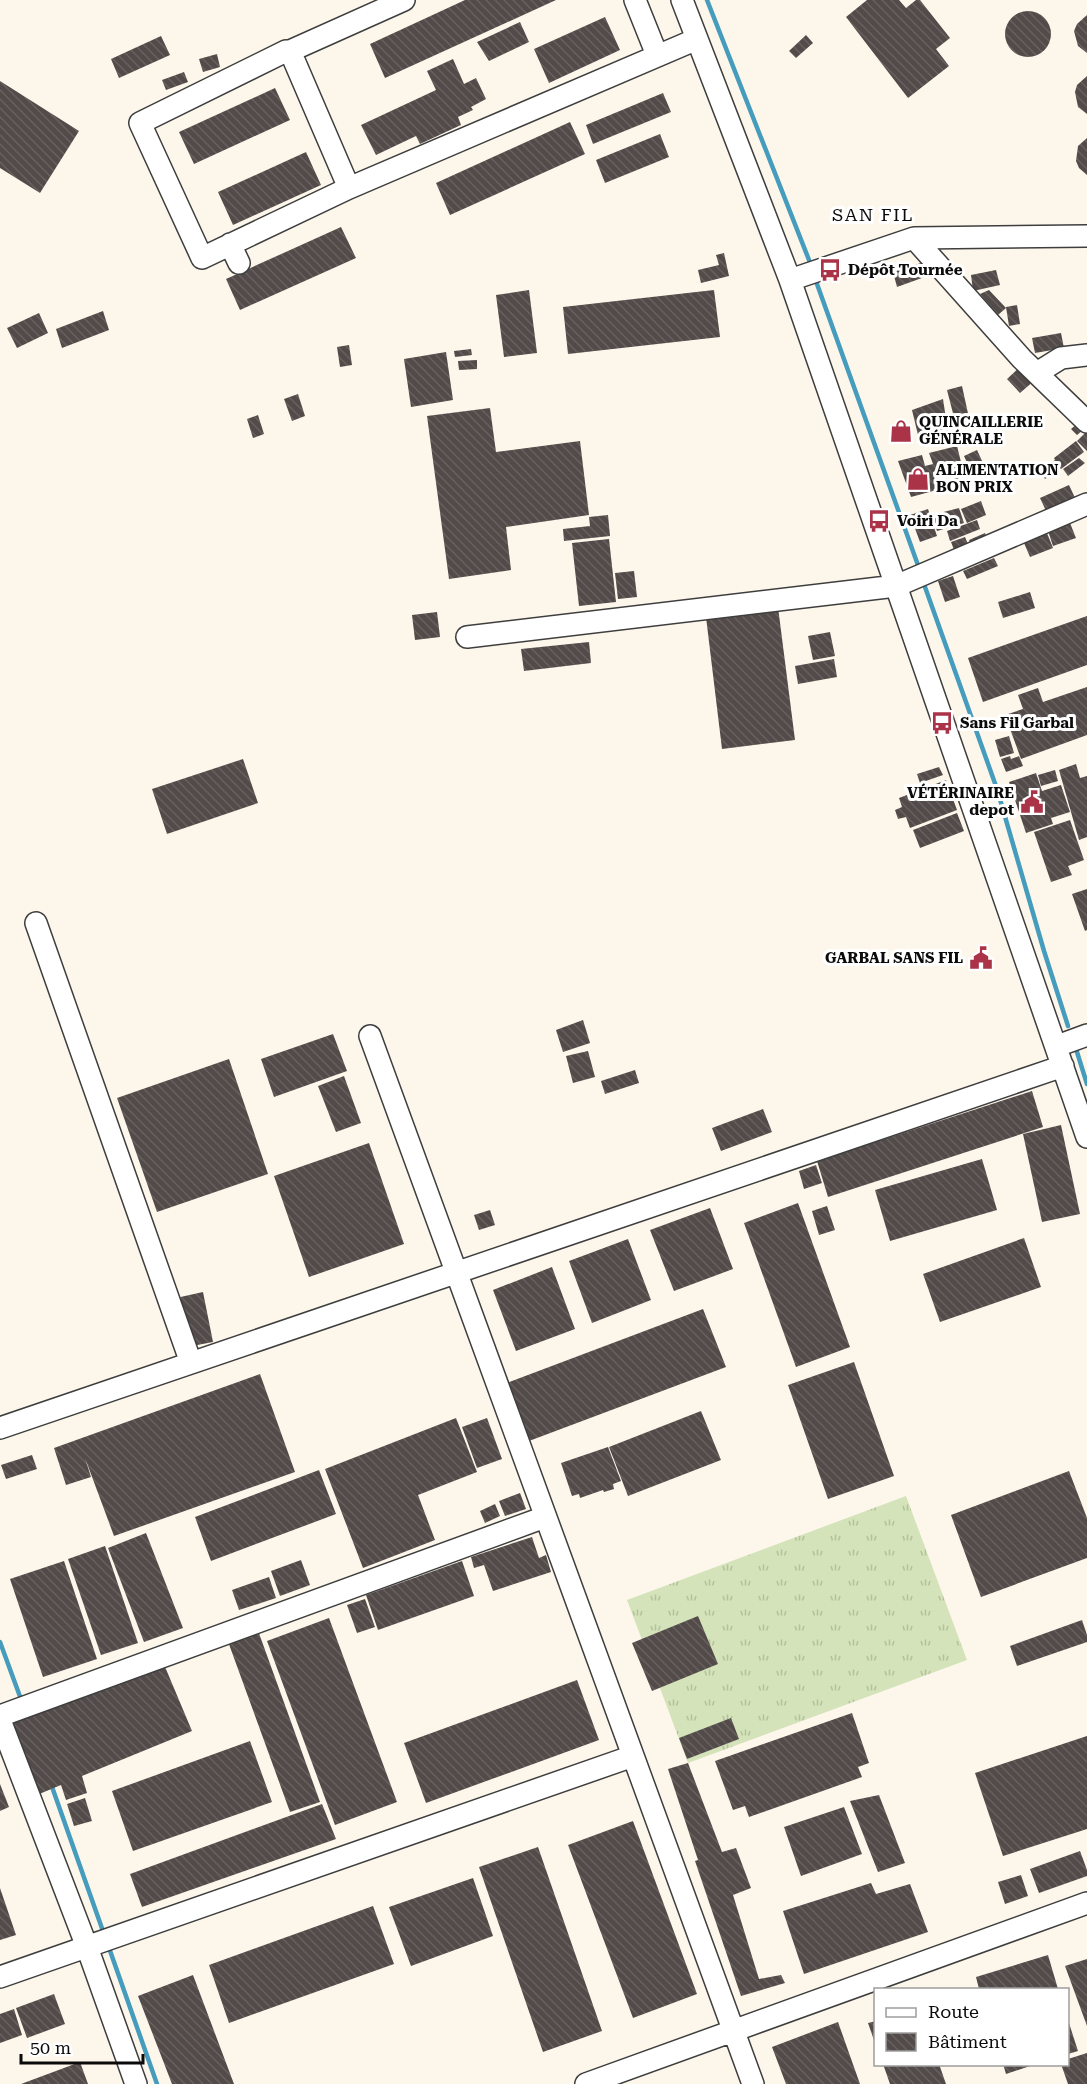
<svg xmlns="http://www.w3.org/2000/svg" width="1087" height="2084" font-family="'Roboto Serif',serif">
<defs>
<pattern id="grass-tufts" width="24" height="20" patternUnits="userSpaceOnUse" patternTransform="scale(1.5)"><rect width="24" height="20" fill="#d4e3b9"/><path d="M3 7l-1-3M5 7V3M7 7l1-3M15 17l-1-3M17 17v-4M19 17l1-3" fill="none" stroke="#b5c19e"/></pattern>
<pattern id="building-back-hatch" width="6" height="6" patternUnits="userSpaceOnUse" patternTransform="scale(1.5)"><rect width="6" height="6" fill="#524b49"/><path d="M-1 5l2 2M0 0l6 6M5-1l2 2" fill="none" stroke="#66605f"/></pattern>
</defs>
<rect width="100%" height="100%" fill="#fdf7eb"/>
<!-- grass -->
<path fill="url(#grass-tufts)" d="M906 1496 967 1660 688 1763 627 1600Z"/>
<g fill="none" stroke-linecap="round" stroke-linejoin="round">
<!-- stream -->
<path stroke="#459cbd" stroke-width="4.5" d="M707 0 809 260
M817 284 919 568
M925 587 997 789 1044 951 1068 1026
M1077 1052 1087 1084
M0 1642 22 1702
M51 1784 104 1934
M108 1945 157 2084"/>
</g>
<!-- building -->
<path fill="url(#building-back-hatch)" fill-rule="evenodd" d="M465 0H556L385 78 370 44Z
M867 0H899L906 8 916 0H920L950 38 936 49 949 66 908 98 846 17Z
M1005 34a23 23 0 1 1 46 0a23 23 0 1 1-46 0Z
M1087 15V53L1078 46 1074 31 1077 24Z
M605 17 620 50 549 83 534 49Z
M520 22 529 42 489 61 477 42Z
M806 35 813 43 796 58 789 51Z
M161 36 170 55 119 78 111 59Z
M217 54 220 67 203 72 199 59Z
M453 59 464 84 476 78 486 99 471 107 473 110 458 117 461 125 420 144 416 136 376 155 361 125 436 90 427 71Z
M184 72 188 82 166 90 162 80Z
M1087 76V114L1078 107 1075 92 1077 85Z
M0 81 79 131 40 193 0 168Z
M275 88 290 120 194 164 179 132Z
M663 93 671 112 593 144 586 125Z
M570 122 585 154 450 215 436 183Z
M660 134 669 157 605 183 596 160Z
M1087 138V175L1079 168 1076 161 1078 146Z
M306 152 321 185 233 225 218 192Z
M341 227 356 258 240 310 226 279Z
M724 253 729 276 701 283 698 270 719 265 716 255Z
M927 261 933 274 897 287 893 272Z
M996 270 1000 285 973 291 971 275Z
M529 290 537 353 504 357 496 295Z
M714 290 720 337 568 354 563 307Z
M989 290 1006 308 998 315 980 294Z
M1017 305 1020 324 1009 326 1006 307Z
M103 311 109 330 62 348 56 329Z
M39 313 48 333 17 348 7 328Z
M1061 333 1064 348 1035 353 1032 338Z
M349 345 352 365 340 367 337 347Z
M471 349 472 355 455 357 454 351Z
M446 352 453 400 411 407 404 359Z
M477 360V369L459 370 458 361Z
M1022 365 1035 380 1020 393 1007 379Z
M962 386 969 418 956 425 947 390Z
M298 394 305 416 292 421 284 399Z
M943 399 948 432 928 437 927 432 918 435 912 410Z
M490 408 496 452 580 441 589 515 506 527 511 570 449 579 427 416Z
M258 415 264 434 253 438 247 419Z
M1078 423 1083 430 1077 435 1071 429Z
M1087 431V451L1077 441Z
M1076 441 1084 452 1061 469 1056 464 1060 469 1045 479 1039 470 1055 460 1054 458Z
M957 446 966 482 911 497 898 461 922 455 925 466 933 464 929 453ZM952 467 955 479 936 483 933 472Z
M977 450 983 463 970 469 964 456Z
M1079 458 1085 463 1068 476 1063 469Z
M1069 485 1076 500 1047 513 1040 498Z
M981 501 986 515 967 523 961 509Z
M959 508 964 523 937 531 932 515Z
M928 509 937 536 920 542 910 515Z
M608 515 610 536 564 541 563 529 590 526 589 517Z
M977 520 980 529 950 541 947 531Z
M1070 523 1076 538 1053 546 1048 531Z
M985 533 988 541 973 547 969 540Z
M1047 533 1053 548 1030 557 1024 543Z
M965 537 970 549 956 555 951 542Z
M609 539 616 602 579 606 572 543Z
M994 558 998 566 967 579 963 571Z
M634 571 637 597 618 599 615 573Z
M953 576 960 597 945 602 938 581Z
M1030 592 1035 608 1003 618 998 602Z
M778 607 795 740 722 749 706 617Z
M437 612 440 637 415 640 412 615Z
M1087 616V665L983 702 968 658Z
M830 632 835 656 813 660 808 636Z
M589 642 591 663 524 671 521 649Z
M834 659 837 677 798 684 795 666Z
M1087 687V735L1021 759 1005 715 1023 709 1018 695 1038 688 1043 702Z
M1009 736 1014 753 1000 757 995 740Z
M1010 756 1011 759 1019 756 1023 766 1006 772 1001 759Z
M243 759 258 803 167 834 152 789Z
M1076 764 1080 778 1087 776V837L1079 840 1059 770Z
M939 767 943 775 920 783 917 774Z
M1055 770 1058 781 1041 786 1038 775Z
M1036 773 1042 791 1061 785 1070 812 1051 818 1053 824 1026 833 1009 782Z
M946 780 957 810 910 828 906 817 898 819 895 810 902 807 899 798Z
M957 813 964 831 920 848 913 830Z
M1070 820 1084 860 1068 866 1072 875 1051 882 1034 832Z
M1087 889V930L1085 931 1072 894Z
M583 1020 590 1043 563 1052 556 1030Z
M333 1034 347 1071 274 1097 261 1059Z
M588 1051 595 1077 573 1083 566 1056Z
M229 1059 268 1174 157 1212 117 1098Z
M635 1070 639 1083 605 1094 601 1081Z
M344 1076 361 1123 336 1132 318 1086Z
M1032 1091 1043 1127 828 1197 817 1161Z
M763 1109 772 1132 721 1151 712 1128Z
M1061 1125 1080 1214 1042 1222 1023 1134Z
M369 1143 404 1244 309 1277 274 1176Z
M982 1159 997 1210 890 1241 875 1190Z
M816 1165 822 1183 804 1189 799 1171Z
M798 1203 850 1347 796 1367 744 1223Z
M827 1206 835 1230 819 1235 812 1211Z
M710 1208 733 1269 674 1291 650 1230Z
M490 1210 495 1225 479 1230 474 1215Z
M1024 1238 1041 1287 940 1322 923 1274Z
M628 1239 651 1300 592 1323 569 1261Z
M552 1267 575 1329 516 1351 493 1290Z
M203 1292 213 1342 187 1347 176 1298Z
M703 1309 726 1367 529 1441 507 1383Z
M854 1362 894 1476 828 1499 788 1385Z
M260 1374 295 1472 114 1536 85 1458 91 1477 66 1485 54 1448Z
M701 1411 721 1460 628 1496 609 1447Z
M456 1418 477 1472 418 1495 435 1540 363 1568 325 1469Z
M487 1418 502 1459 477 1468 462 1427Z
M608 1447 621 1481 613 1484 614 1489 604 1492 603 1490 580 1498 579 1494 572 1496 561 1463Z
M32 1455 37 1469 6 1479 1 1465Z
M319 1470 336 1514 211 1561 195 1517Z
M1069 1471 1087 1518V1558L981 1597 951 1515Z
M520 1493 526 1509 505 1516 499 1501Z
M495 1504 500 1516 485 1523 480 1511Z
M146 1533 183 1628 144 1642 108 1548Z
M532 1537 539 1558 546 1555 551 1572 493 1591 484 1565 474 1568 471 1557Z
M105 1546 138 1643 101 1655 68 1559Z
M301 1560 310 1585 280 1596 271 1571Z
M64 1561 97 1659 43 1677 10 1579Z
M462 1561 474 1596 378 1630 366 1595Z
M269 1577 276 1598 239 1610 232 1590Z
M365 1599 375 1627 357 1633 347 1605Z
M698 1616 718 1664 652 1691 632 1643Z
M329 1618 397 1802 335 1825 267 1641Z
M1082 1620 1087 1635V1642L1017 1666 1010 1646Z
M256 1625 320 1802 290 1812 226 1636Z
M163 1662 192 1731 82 1776 87 1793 66 1800 61 1785 32 1797 4 1727Z
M577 1680 599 1740 426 1803 404 1743Z
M852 1713 869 1763 858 1767 862 1777 749 1817 745 1806 733 1810 715 1761Z
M731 1718 739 1739 687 1759 679 1738Z
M1087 1736V1829L1003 1856 975 1773Z
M250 1741 272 1802 133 1851 112 1791Z
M688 1763 722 1852 736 1848 751 1888 733 1895 759 1979 781 1975 785 1983 741 1996 695 1861 698 1860 668 1769Z
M0 1784 9 1807 0 1811Z
M879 1795 905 1863 878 1872 850 1801Z
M85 1798 92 1821 74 1826 67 1804Z
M322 1804 336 1839 142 1907 130 1874Z
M844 1807 862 1854 801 1876 784 1827Z
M633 1821 697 1994 633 2018 568 1845Z
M538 1847 602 2031 543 2052 479 1867Z
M1080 1851 1087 1870V1876L1039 1893 1030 1869Z
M1021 1875 1028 1896 1005 1904 998 1882Z
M473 1878 493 1936 411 1966 389 1907Z
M871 1883 876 1894 910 1884 928 1932 804 1974 783 1911Z
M0 1888 16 1935 0 1940Z
M373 1906 394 1964 229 2023 209 1965Z
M1048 1955 1058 1989H979L976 1977Z
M1087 1959V2026L1065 1966Z
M193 1975 234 2084H172L138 1996Z
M54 1994 65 2024 27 2038 16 2008Z
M14 2009 22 2035 0 2043V2014Z
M1068 2020 1078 2051 1068 2054Z
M876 2021V2043H875L868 2023Z
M838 2022 860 2084H786L772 2047Z
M1087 2053V2084H1068L1061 2064H1068V2059Z
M80 2062 88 2084H21Z
M883 2064H939L946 2084H890Z
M1003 2064H1033V2065L1006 2074Z"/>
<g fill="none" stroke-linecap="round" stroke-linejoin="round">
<!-- minor casing -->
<g stroke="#3e3e3e" stroke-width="24">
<path id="minor" d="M404 0 290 51H286L140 123 202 258 349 188 697 39
M635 0 657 55
M682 0 790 280 1087 1137
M290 51 349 188
M914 238 1022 359 1087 422
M230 244 239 263
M790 280 914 238 1087 236
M1037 373 1061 358 1087 355
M467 637 896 586 1087 504
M36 923 191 1363
M370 1036 753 2084
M1057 1046 1087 1035
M0 1428 1063 1066
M0 1716 545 1517
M0 1720 87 1947 136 2084
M0 1977 633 1756
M586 2084 1087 1903"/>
</g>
<!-- minor -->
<use href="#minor" stroke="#fff" stroke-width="21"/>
</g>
<!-- icons -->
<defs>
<g id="bus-bare" transform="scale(1.8)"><path d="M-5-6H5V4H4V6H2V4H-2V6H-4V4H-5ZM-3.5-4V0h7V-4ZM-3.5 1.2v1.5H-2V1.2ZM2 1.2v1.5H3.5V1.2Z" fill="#aa3348" stroke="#fff" stroke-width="2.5" paint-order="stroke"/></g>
<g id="shop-bare" transform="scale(1.8)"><path d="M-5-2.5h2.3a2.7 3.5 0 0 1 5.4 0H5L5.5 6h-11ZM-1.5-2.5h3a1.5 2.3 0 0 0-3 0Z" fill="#aa3348" stroke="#fff" stroke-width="2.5" paint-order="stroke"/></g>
<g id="civic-bare" transform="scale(1.8)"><path d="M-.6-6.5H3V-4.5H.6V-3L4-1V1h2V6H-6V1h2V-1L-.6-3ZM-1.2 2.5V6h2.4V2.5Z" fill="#aa3348" stroke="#fff" stroke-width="2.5" paint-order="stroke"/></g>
</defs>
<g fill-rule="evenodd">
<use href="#bus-bare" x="830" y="270"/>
<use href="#shop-bare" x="901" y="431"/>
<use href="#shop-bare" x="918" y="479"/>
<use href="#bus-bare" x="879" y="521"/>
<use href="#bus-bare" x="942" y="723"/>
<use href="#civic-bare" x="1032" y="802"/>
<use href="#civic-bare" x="981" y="958"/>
</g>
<g text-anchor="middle" stroke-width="6" stroke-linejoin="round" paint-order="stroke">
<!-- poi labels -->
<g font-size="15" font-weight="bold" fill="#0b0b0b" stroke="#fff" text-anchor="start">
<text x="848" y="275">Dépôt Tournée</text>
<text x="919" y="427">QUINCAILLERIE<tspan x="919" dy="17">GÉNÉRALE</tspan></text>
<text x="936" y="475">ALIMENTATION<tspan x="936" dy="17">BON PRIX</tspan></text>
<text x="897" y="526">Voiri Da</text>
<text x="960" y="728">Sans Fil Garbal</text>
<text x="1014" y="798" text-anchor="end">VÉTÉRINAIRE<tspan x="1014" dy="17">depot</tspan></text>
<text x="963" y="963" text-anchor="end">GARBAL SANS FIL</text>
</g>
<!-- quarter labels -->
<g font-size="18" letter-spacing="1.5" fill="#0b0b0b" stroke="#fff">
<text x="873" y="221">SAN FIL</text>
</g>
</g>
<!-- legend -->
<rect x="874" y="1988" width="195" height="78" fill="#ffffff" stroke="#9d9d9d" stroke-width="1.5"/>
<rect x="886" y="2008" width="30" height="9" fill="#ffffff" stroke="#9d9d9d" stroke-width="1.5"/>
<text x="928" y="2018" font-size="18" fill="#0b0b0b">Route</text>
<rect x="886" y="2033" width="30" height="18" fill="url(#building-back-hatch)" stroke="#9d9d9d" stroke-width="1.5"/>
<text x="928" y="2048" font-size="18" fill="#0b0b0b">Bâtiment</text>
<!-- scale -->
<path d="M21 2054v9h122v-9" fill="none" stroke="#0b0b0b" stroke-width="3"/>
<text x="30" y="2054" font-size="18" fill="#0b0b0b" stroke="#ffffff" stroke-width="4.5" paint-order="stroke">50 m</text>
</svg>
